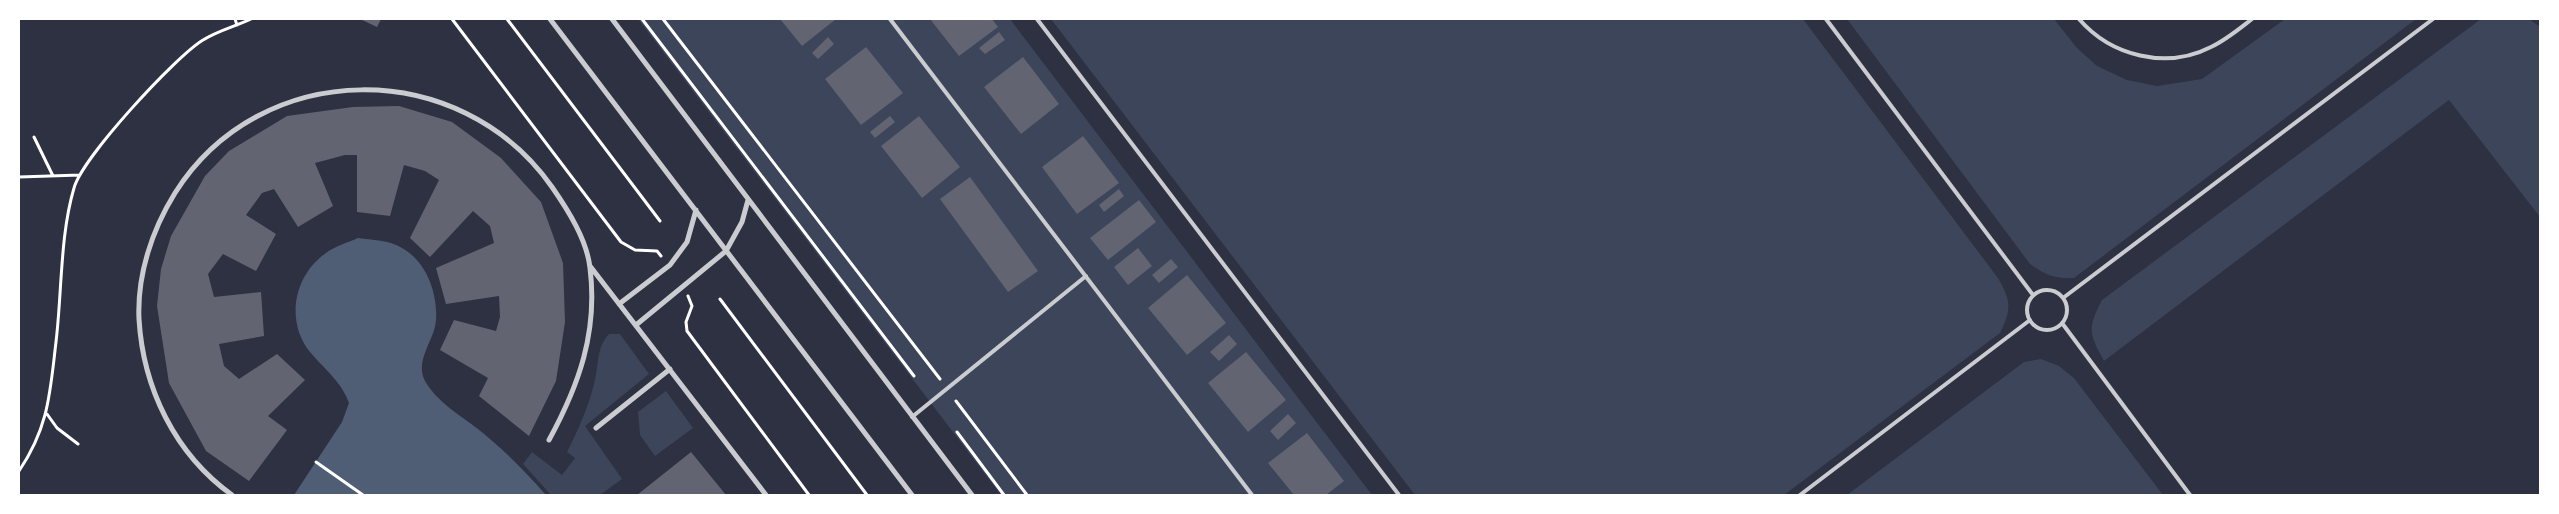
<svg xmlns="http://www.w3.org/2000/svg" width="2559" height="514" font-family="Quicksand,sans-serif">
<rect width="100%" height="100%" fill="#2d3142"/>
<!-- green -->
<path fill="#3c4559" d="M638 19H1010L1372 495H1001Z
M1051 19H1803L1998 278C2011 300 2012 310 2000 333L1784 495H1415Z
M1847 19H2054L2077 48 2097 66 2127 80 2157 86 2202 79 2285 19H2416L2074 278C2056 279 2045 275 2030 264Z
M2481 19H2529L2540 27V217L2449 100 2104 361C2089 334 2087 329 2102 300Z
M609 334H620L649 374 585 426 622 479 600 495H551L523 464 532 452 562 475 575 458 567 452C578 430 588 408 594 384 599 366 596 347 609 334Z
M2041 359 2059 366 2074 378 2163 495H1847L2024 362Z
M666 391 693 428 655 456 640 435 638 412Z"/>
<!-- water -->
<path fill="#4f5d75" d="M358 238C372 240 389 240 402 248 426 261 438 293 436 320 435 340 414 360 425 381 437 402 460 415 478 429 503 449 526 472 546 495H294L342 422 349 403C341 381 325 370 310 352 285 321 294 275 326 253 335 246 347 243 358 238Z"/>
<!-- building -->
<path fill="#626471" d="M360 19H381L377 27Z
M780 19H836L802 46Z
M930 19H992L998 27 959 56Z
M999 32 1005 40 985 54 979 48Z
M828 37 834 44 818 59 812 53Z
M866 47 903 93 861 125 825 79Z
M1023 57 1059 104 1021 134 984 87Z
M399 106 452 122 501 158 541 202 563 263 565 322 556 381 529 436 479 396 488 378 440 350 454 320 496 331 500 317 499 296 446 304 436 268 494 243 490 226 473 211 430 257 410 238 439 180 425 171 404 165 390 216 357 212V155H345L315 163 333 206 298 227 274 189 262 193 246 215 276 234 256 271 223 254 208 274 214 297 261 292 264 336 219 344 224 366 239 379 277 354 305 380 268 416 287 430 249 481 206 451 169 383 157 306 161 269 171 236 205 176 229 151 287 116 353 107Z
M890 116 895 122 875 138 870 132Z
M919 116 960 167 922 198 881 146Z
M1083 136 1119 183 1077 214 1042 167Z
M970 177 1038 271 1008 292 940 199Z
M1119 189 1124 196 1104 212 1099 205Z
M1139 200 1156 222 1108 260 1090 238Z
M1138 248 1152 266 1128 285 1114 267Z
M1171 259 1178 267 1159 283 1152 275Z
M1187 275 1226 323 1187 355 1148 308Z
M1229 335 1237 344 1219 361 1210 352Z
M1246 352 1286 400 1248 432 1208 383Z
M1288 414 1296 423 1278 440 1270 431Z
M1307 433 1344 481 1326 495H1294L1268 463Z
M691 452 726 495H637Z"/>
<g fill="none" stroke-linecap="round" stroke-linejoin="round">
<!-- path -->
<path stroke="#fff" stroke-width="3" d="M235 19 237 25
M452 19 621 242 635 250 657 251 661 256
M507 19 660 221
M642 19 914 376
M663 19 940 379
M34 137 53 176
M19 177 80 175
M688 296 692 306 686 322 687 331 809 495
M720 299 867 495
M956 401 1027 495
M47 414 57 428 78 444
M957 432 1004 495
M316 462 363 495
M19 471C49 427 50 392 56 342 62 292 60 235 74 188 82 158 175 57 203 40 217 31 236 26 251 19"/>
<!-- service -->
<path stroke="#caccd0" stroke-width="4" d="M890 19 1252 495
M1037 19 1399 495
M1826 19 2033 295
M2079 19C2111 56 2166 70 2211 47 2226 40 2239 29 2252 19
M2027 310a20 20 0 1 1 40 0a20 20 0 1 1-40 0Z
M2063 298 2433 19
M2062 323 2190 495
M912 417 1086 276
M1800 495 2030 320"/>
<!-- minor -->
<path stroke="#caccd0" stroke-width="5" d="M550 19 912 495
M612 19 972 495
M590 266 766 495
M619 304 670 265 687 242 696 210
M636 325 726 251 742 222 748 200
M596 428 670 369
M232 495C175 454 143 388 139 319 137 275 152 230 175 193 261 57 460 56 552 187 568 210 587 240 590 268 598 332 579 385 549 440"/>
</g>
<!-- border -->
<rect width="2559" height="514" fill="none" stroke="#ffffff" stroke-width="40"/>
</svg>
